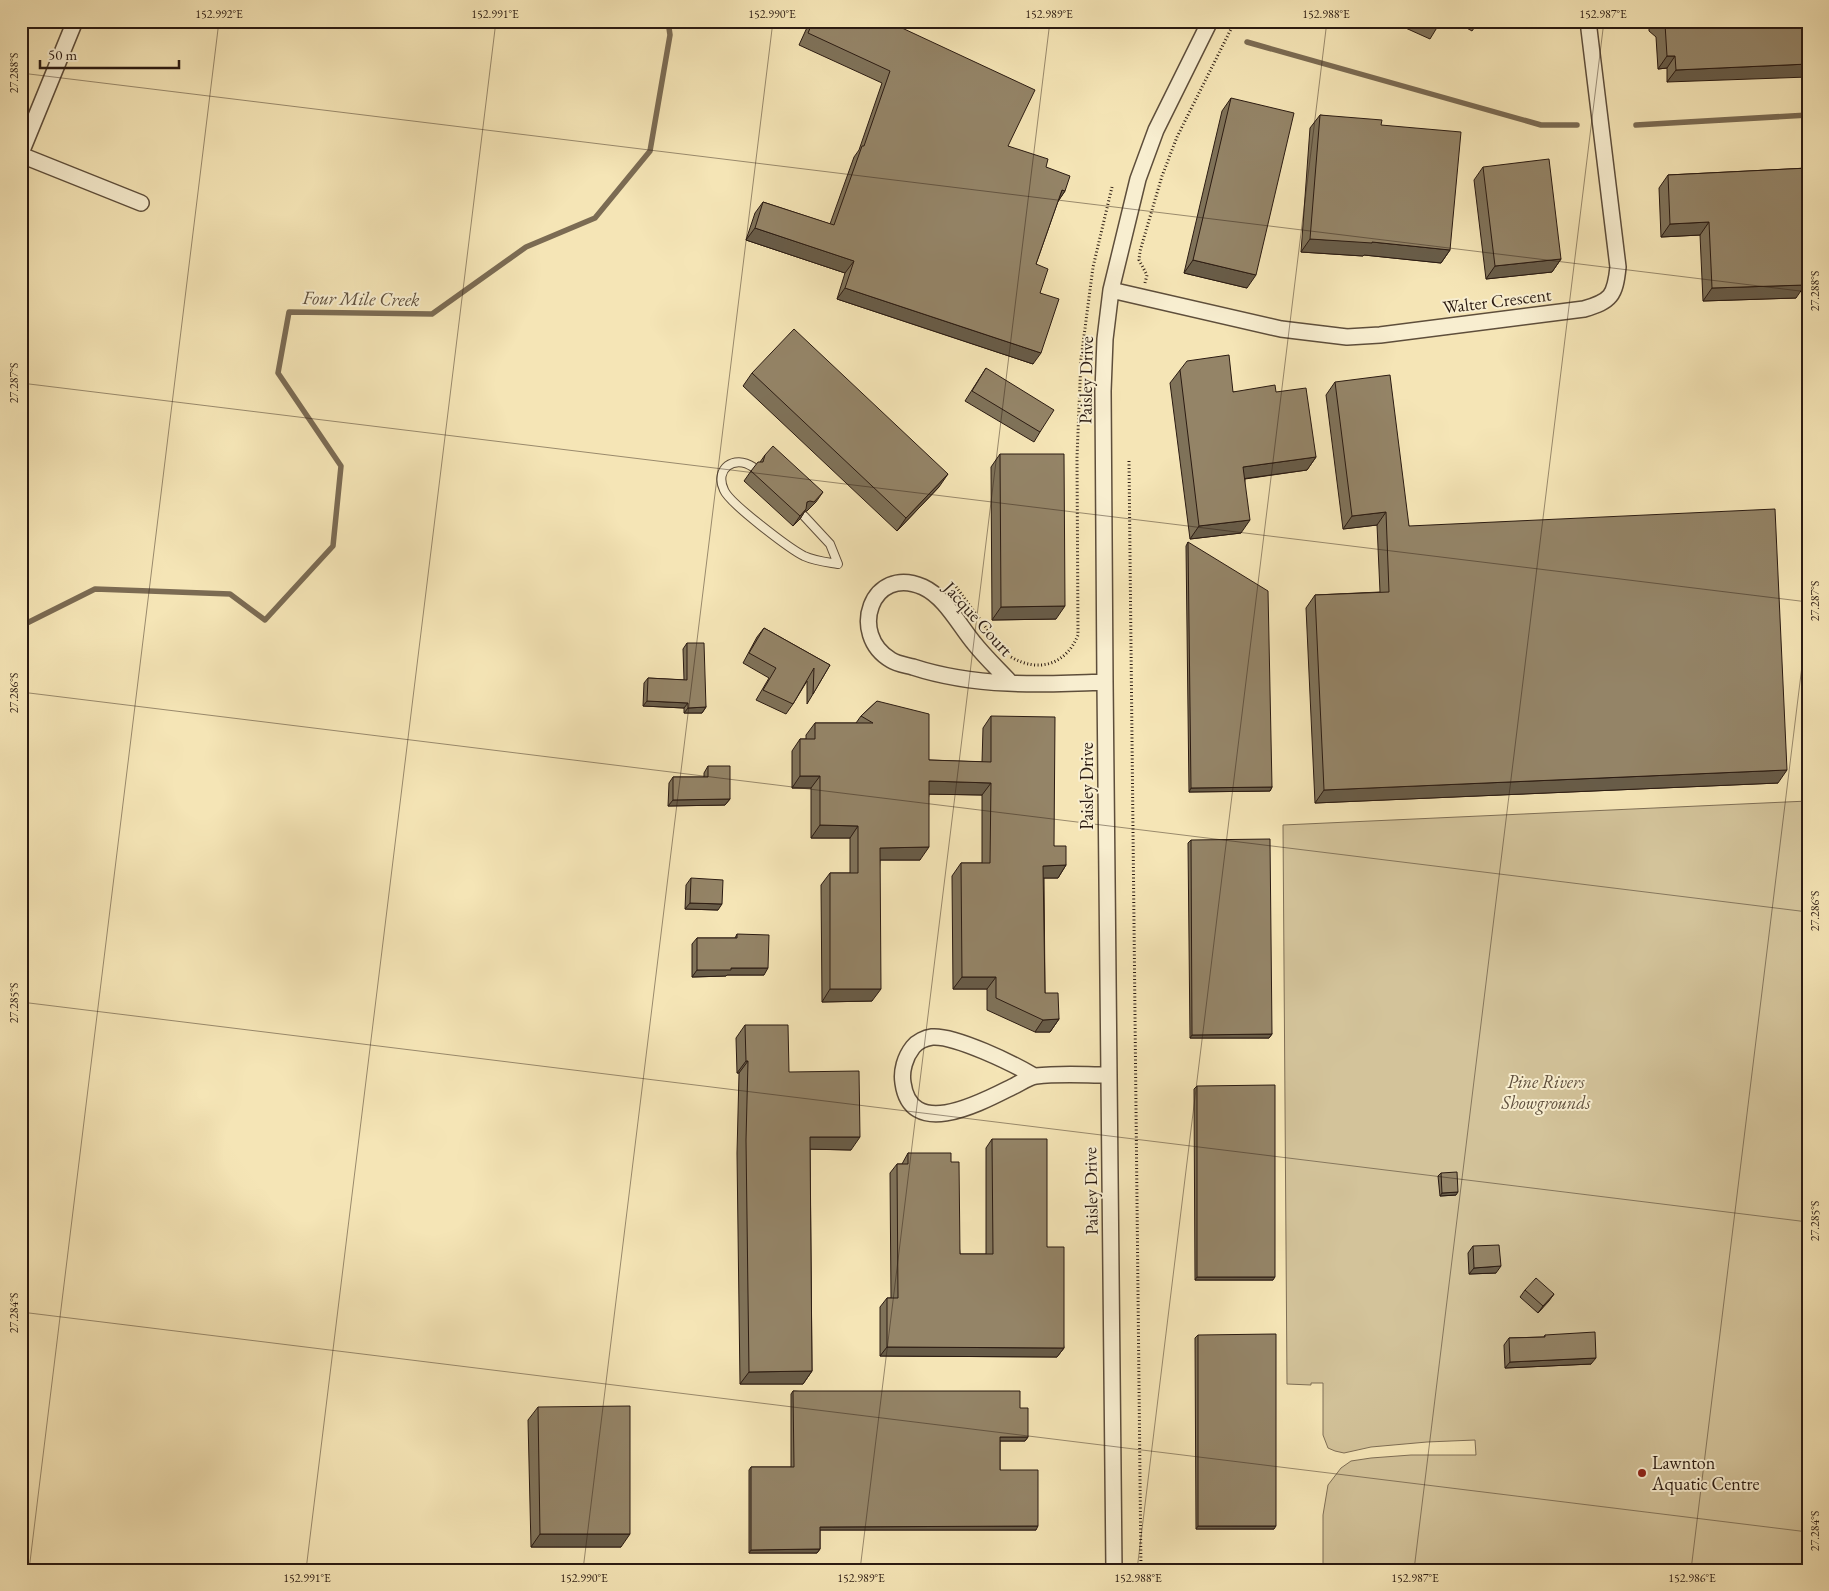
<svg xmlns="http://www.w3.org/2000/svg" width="1829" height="1591" font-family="'EB Garamond',serif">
<rect width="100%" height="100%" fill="#f5e5b6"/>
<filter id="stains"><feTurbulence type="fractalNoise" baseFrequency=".004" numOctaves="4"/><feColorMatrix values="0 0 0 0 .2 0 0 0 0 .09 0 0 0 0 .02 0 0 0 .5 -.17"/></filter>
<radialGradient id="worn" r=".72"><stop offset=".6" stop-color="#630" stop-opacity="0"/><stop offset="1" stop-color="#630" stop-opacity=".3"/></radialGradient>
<!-- green -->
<path fill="#d3c39a" stroke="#7f6f56" d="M1808 801V1570H1323V1515L1328 1485 1341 1468 1351 1461 1371 1458 1411 1455H1476L1475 1440 1427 1442 1371 1447 1344 1453 1335 1451 1328 1448 1323 1435V1383H1311V1385L1287 1384 1283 825Z"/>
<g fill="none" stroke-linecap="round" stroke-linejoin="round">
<!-- stream -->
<path stroke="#7b6b53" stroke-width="5.5" d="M1247 42 1541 125H1577
M1636 125 1808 115
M21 626 95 589 230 594 265 620 333 546 341 466 278 373 289 312 432 314 526 247 595 218 650 151 670 35 668 21"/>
<!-- lane casing -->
<g stroke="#5e4e3b" stroke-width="10">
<path id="lane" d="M753 467C734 454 714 469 724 490 729 503 790 549 804 556 815 561 826 562 838 564L830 544 804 516"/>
</g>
<!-- street casing -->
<g stroke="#5e4e3b" stroke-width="18">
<path id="street" d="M21 153 75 21
M21 155 141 203
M1111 290 1281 329 1347 337 1380 335 1584 309C1611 301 1615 296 1618 267L1588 21
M1010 682C998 669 985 657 974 643 959 625 945 597 923 587 871 564 848 635 891 660 897 664 906 665 913 667 974 687 1041 685 1105 682
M1034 1076C1014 1064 955 1035 932 1037 925 1038 917 1042 913 1047 905 1057 901 1071 903 1083 911 1141 982 1102 1012 1087 1019 1084 1028 1077 1036 1076 1060 1073 1085 1075 1108 1075
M1114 1570 1105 682 1103 391 1105 339 1111 290 1138 179 1156 130 1210 21"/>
</g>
<!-- path -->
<path stroke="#2b1b12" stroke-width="3" stroke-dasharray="1 2.5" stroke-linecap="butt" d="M1145 283 1147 275 1139 260 1140 251 1162 176 1177 137 1235 21
M1129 461 1141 1570
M954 584 995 640
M1011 657C1038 673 1066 665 1078 635L1077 457 1081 359 1093 267 1112 187"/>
<!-- lane -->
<use href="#lane" stroke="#f8eed0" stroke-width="8"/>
<!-- street -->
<use href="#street" stroke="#f8eed0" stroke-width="15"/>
</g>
<!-- wall -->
<path fill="#7f7259" stroke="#2b1b12" d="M810 21H887L1008 146 1046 167 1065 191 1058 201 1036 264 1040 293 1033 364 837 299 845 273 746 240 755 213 763 202 830 224 854 157 859 150 882 83 799 45Z
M1390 21H1441L1430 39Z
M1454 21H1479L1472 31Z
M1649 21H1808L1667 82V68L1658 69 1656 37 1649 31Z
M1231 98 1247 288 1184 273 1222 111Z
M1320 115 1381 125 1450 250 1441 263 1364 255 1363 256 1301 252 1310 128Z
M1483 167 1561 259 1552 272 1486 279 1474 180Z
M1808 168V230H1803L1796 298 1703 301 1700 235 1661 237 1659 188 1668 175Z
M986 368 1040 432 1034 442 965 401Z
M1180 370 1233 392H1276L1316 457 1307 470 1245 479 1241 533 1190 539 1170 383Z
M752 373 939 487 897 531 743 386Z
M1335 382 1409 526 1778 783 1315 803 1306 608 1315 595 1380 592 1377 525 1343 529 1326 395Z
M1000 454 1056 619 992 620 991 467Z
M765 455 816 502 807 511H805L800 519 793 526 744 481 751 471 760 462Z
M1188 542 1272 787 1270 791 1189 792 1186 546Z
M764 628 830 665 813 694 807 704V681L793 704 786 714 756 700 769 678 743 663 757 637Z
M687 643 706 707 702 713H684V708L643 706 644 683 648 678 684 680 683 649Z
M877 701 929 760 982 762 983 728 991 716 1054 846 1066 865 1058 878H1044L1045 993 1059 1019 1050 1032H1035L987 1010V989H953L952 876 961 863H982V795L929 794 920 860H880L872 1001 822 1002 821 885 830 873H850V838H811V788H792V751L800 739H806V735L815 723H856L861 716Z
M708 766 730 799 725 805 668 806 669 783 673 777H704V773Z
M1191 840 1272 1034 1269 1038H1190L1188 843Z
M691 878 718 910 685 909 686 885Z
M737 934 764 975H727L726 976 692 977V944L697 938H735Z
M745 1025 789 1072 851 1150 810 1149 812 1371 803 1384H740L737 1153 739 1073H737L736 1038Z
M1197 1086 1273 1280H1195L1194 1089Z
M992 1139 1047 1247 1064 1348 1057 1357 880 1356V1307L887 1298H891L890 1173 897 1164H902L908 1153 951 1162 960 1254H986V1148Z
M1441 1173 1456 1195 1440 1196 1438 1176Z
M1473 1246 1496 1273 1469 1274 1468 1253Z
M1525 1290 1554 1294 1538 1313 1520 1297Z
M1198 1335 1274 1529H1196L1195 1338Z
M1545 1335 1591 1364 1505 1368 1504 1345 1509 1338 1544 1337Z
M793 1391 1020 1408 1028 1437 1025 1441H1000V1470L1036 1530H820V1549L817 1553H749V1470L751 1467H791V1394Z
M538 1407 621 1547H531L528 1420Z"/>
<!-- shaded-wall -->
<path fill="#685c48" stroke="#2b1b12" d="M1667 56H1675L1667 68 1658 69Z
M1808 64V77L1667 82 1676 70Z
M1062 190 1065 191 1057 203Z
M1808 217V230L1793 231 1802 218Z
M1709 222 1700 235 1661 237 1670 224Z
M755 228 854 261 845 273 746 240Z
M1310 239 1372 242 1450 250 1441 263 1364 255 1363 256 1301 252Z
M1561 259 1552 272 1486 279 1495 266Z
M1193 260 1256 275 1247 288 1184 273Z
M1805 285 1796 298 1703 301 1712 288Z
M845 288 1041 353 1033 364 837 299Z
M1316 457 1307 470 1234 480 1243 467Z
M948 474 939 487 897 531 906 518Z
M823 492 816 502 807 511H805L800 519 793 526 800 516 807 502Z
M1386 512 1377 525 1343 529 1352 516Z
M1250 520 1241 533 1190 539 1199 526Z
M1065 606 1056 619 992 620 1001 607Z
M647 701 688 703 684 708 643 706Z
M706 707 702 713H684L688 708Z
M1787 770 1778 783 1315 803 1324 790Z
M800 776H820L811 788H792Z
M929 781 991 783 982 795 920 794Z
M1272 787 1270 791 1189 792 1191 788Z
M730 799 725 805 668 806 673 800Z
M820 825 858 826 850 838H811Z
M929 847 920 860H871L880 848Z
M1066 865 1058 878H1035L1043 866Z
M690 903 722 904 718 910 685 909Z
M731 968H768L764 975H727L726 976 692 977 697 970Z
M962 977H996L987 989H953Z
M830 989H881L872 1001 822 1002Z
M1059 1019 1050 1032H1035L1043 1020Z
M1272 1034 1269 1038H1190L1192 1035Z
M746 1061H748L739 1073H737Z
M810 1137H860L851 1150 802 1149Z
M1458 1192 1456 1195 1440 1196 1442 1193Z
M1501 1266 1496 1273 1469 1274 1474 1268Z
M1197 1277H1275L1273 1280H1195Z
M1554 1294 1549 1301 1538 1313 1543 1306Z
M887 1347 1064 1348 1057 1357 880 1356Z
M1596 1358 1591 1364 1505 1368 1510 1362Z
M812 1371 803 1384H740L749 1372Z
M1000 1437H1028L1025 1441H998Z
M1038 1526 1036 1530H817L820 1527Z
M1198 1526H1276L1274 1529H1196Z
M540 1534H630L621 1547H531Z
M820 1549 817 1553H749L751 1550Z"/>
<!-- building -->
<path fill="#948467" stroke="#2b1b12" d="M813 21H887L1035 90 1008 146 1048 159 1046 167 1070 176 1065 191 1062 190 1036 264 1048 269 1040 293 1059 299 1041 353 845 288 854 261 755 228 763 202 834 225 862 146H864L890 71 808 33Z
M1426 21H1441L1438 27Z
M1662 21H1808V64L1676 70 1675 56H1667L1665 24Z
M1231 98 1294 113 1256 275 1193 260Z
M1320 115 1382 120 1381 125 1461 132 1450 250 1372 242V243L1310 239Z
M1549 159 1561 259 1495 266 1483 167Z
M1808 168V217L1802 218 1805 285 1712 288 1709 222 1670 224 1668 175Z
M794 329 948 474 906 518 752 373Z
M1229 355 1233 392 1275 385 1276 392 1306 388 1316 457 1243 467 1250 520 1199 526 1180 370 1187 361Z
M986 368 1054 410 1040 432 972 391Z
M1390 375 1409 526 1775 509 1787 770 1324 790 1315 595 1389 592 1386 512 1352 516 1335 382Z
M773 446 823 492 814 502 810 501 807 502 806 509 800 516 751 471 758 462H763L765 455Z
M1000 454H1064L1065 606 1001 607Z
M1188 542 1268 591 1272 787 1191 788Z
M764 628 830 665 813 694 814 668 793 704 763 690 776 668 749 653Z
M687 643H704L706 707 688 708V703L647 701 648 678 687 680Z
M877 701 929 714V760L991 762V716L1055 717 1054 846H1066V865L1043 866 1045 993H1058L1059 1019 1043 1020 996 998V977H962L961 863H990L991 783 929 781V847L880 848 881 989H830V873H858V826L820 825V776H800V739H815V723H873L861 716Z
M708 766H730V799L673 800V777H708Z
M1270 839 1272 1034 1192 1035 1191 840Z
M691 878 723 880 722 904 690 903Z
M737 934 769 935 768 968H731V970H697V938H737Z
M745 1025H788L789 1072 859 1071 860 1137H810L812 1371 749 1372 746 1140 748 1061H746Z
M1275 1085V1277H1197V1086Z
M992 1139H1047V1247H1064V1348L887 1347V1298H898L897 1164H908V1153H951V1162H959L960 1254H993Z
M1457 1172 1458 1192 1442 1193 1441 1173Z
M1499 1245 1501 1266 1474 1268 1473 1246Z
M1536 1278 1554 1294 1543 1306 1525 1290Z
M1595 1332 1596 1358 1510 1362 1509 1338 1545 1337V1335Z
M1276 1334V1526H1198V1335Z
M793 1391H1020V1408H1028V1437H1000V1470H1038V1526L820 1527V1549L751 1550V1467H794Z
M630 1406V1534H540L538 1407Z"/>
<!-- ticks -->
<path fill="none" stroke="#2b1b12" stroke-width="1" stroke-opacity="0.45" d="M21 73 1808 292M21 383 1808 602M21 692 1808 912M21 1002 1808 1222M21 1312 1808 1532M29 1570 219 21M306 1570 496 21M583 1570 773 21M860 1570 1050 21M1137 1570 1327 21M1414 1570 1604 21M1691 1570 1808 617"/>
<!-- markers -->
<circle fill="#8f2418" stroke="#f8eed0" stroke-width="2" cx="1642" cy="1473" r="5"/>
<g text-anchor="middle" stroke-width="4" stroke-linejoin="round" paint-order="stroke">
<!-- street labels -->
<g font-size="18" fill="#2b1b12" stroke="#f8eed0">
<text transform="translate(1497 301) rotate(-7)" y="6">Walter Crescent</text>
<text transform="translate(1086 380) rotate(-89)" y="6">Paisley Drive</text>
<text transform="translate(978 619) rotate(48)" y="6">Jacque Court</text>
<text transform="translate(1087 786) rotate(-90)" y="6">Paisley Drive</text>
<text transform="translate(1091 1191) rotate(-91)" y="6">Paisley Drive</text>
</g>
<!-- park labels -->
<g font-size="18" font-style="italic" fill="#5d4d3b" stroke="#f8eed0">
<text x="1546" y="1088">Pine Rivers<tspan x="1546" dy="21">Showgrounds</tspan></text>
</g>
<!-- poi labels -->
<g font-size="18" fill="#2b1b12" stroke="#f8eed0" text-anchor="start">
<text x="1652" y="1469">Lawnton<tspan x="1652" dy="21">Aquatic Centre</tspan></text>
</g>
<!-- water labels -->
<g font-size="19" font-style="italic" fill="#60503d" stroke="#f8eed0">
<text transform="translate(361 298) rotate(1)" y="7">Four Mile Creek</text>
</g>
</g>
<!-- margin -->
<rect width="1829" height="1591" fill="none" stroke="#f5e5b6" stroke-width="55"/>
<!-- scale -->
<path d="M40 60v8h139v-8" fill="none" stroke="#2b1b12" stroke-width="2.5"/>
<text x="48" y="60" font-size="15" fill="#2b1b12" stroke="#f8eed0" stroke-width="4" paint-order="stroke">50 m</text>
<rect x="28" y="28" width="1774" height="1536" fill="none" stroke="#2b1b12" stroke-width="2"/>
<g font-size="12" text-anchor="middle" fill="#2b1b12">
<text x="219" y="18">152.992°E</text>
<text x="495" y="18">152.991°E</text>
<text x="772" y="18">152.990°E</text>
<text x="1049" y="18">152.989°E</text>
<text x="1326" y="18">152.988°E</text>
<text x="1603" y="18">152.987°E</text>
<text transform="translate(14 73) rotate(-90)" y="4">27.288°S</text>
<text transform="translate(1815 291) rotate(-90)" y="4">27.288°S</text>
<text transform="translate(14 383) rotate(-90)" y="4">27.287°S</text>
<text transform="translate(1815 601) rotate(-90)" y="4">27.287°S</text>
<text transform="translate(14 693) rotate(-90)" y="4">27.286°S</text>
<text transform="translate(1815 911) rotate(-90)" y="4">27.286°S</text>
<text transform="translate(14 1003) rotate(-90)" y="4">27.285°S</text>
<text transform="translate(1815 1221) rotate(-90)" y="4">27.285°S</text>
<text transform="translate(14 1313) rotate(-90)" y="4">27.284°S</text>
<text transform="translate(1815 1531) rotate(-90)" y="4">27.284°S</text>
<text x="307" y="1582">152.991°E</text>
<text x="584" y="1582">152.990°E</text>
<text x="861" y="1582">152.989°E</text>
<text x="1138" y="1582">152.988°E</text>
<text x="1415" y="1582">152.987°E</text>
<text x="1692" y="1582">152.986°E</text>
</g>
<rect width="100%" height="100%" filter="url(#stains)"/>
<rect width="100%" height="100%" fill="url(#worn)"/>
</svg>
